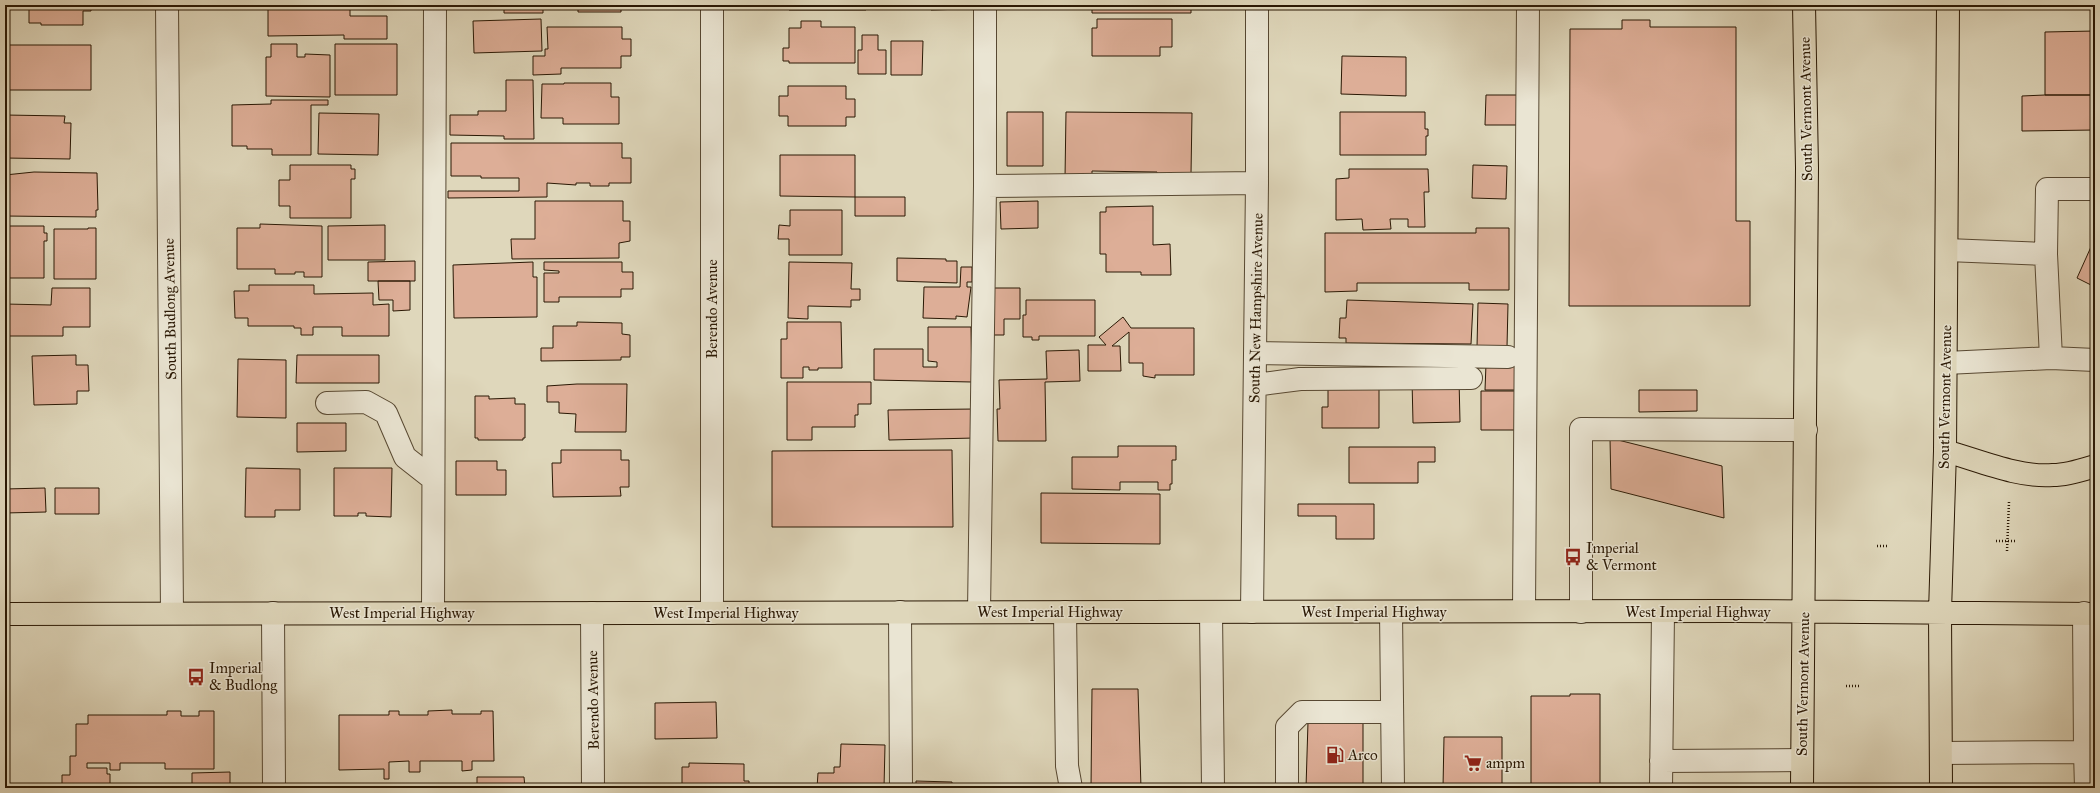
<svg xmlns="http://www.w3.org/2000/svg" width="2100" height="793" font-family="'IM FELL Great Primer',serif">
<rect width="100%" height="100%" fill="#dfd7bb"/>
<filter id="stains"><feTurbulence type="fractalNoise" baseFrequency=".005" numOctaves="4"/><feColorMatrix values="0 0 0 0 .2 0 0 0 0 .09 0 0 0 0 .02 0 0 0 .5 -.17"/></filter>
<radialGradient id="worn" r=".72"><stop offset=".6" stop-color="#630" stop-opacity="0"/><stop offset="1" stop-color="#630" stop-opacity=".3"/></radialGradient>
<!-- building -->
<path fill="#ddae97" stroke="#2a1804" d="M29 5H91V11H83V25H41V23H29Z
M268 5H350V16H387V39H344V35L268 36Z
M504 5H543V13H504Z
M578 5H621V12H578Z
M789 5H866V10H789Z
M931 5H964V9L931 10Z
M1083 5H1191V13H1092V5Z
M541 19 542 51 474 53 473 21Z
M1097 19H1172V47H1160V56H1092V28H1097Z
M1622 20H1650V27H1736V221H1750V306H1569L1570 29H1622Z
M801 21H821V27H855V63H789V61H783V48H789V28H801Z
M547 27H622V39H631V56H621V68H561V74L533 75V56H545V49H548Z
M2095 31V95H2045V32Z
M862 35H878V50H886V74H858V50H862Z
M5 39H9V45H91V90H5Z
M891 41H923L922 75H891Z
M271 44H297V57H305V54L330 55V97L266 96V57H271Z
M335 44H397V95H335Z
M1342 56 1406 57V96L1341 94Z
M506 80H533L534 139H504V136L450 135V115H478V111H506Z
M564 83H611V97H619V124H563V118H541L542 84H564Z
M788 86H846V99H855V117H846V126H788V116H779V96H788Z
M1486 95H1517V125H1485Z
M2045 95H2095V130L2022 131V96Z
M271 100H328V105H311V155H272V149H247V146H232V105L271 104Z
M1007 112H1043V166H1007Z
M1066 112 1192 113 1191 174H1157V172L1092 171V178H1065Z
M1340 112H1425V129H1428V136H1426V155H1340Z
M319 113 379 114 378 155 318 154Z
M5 115 65 116 64 123H71L70 159 5 158Z
M451 143H622V158H631V183H609V186H590V183H576V185L547 183V197L448 198V191H519V178H481V176H451Z
M780 155H855V197L780 196Z
M290 165H351V169H355V179H351V218H290V206H279V180H290Z
M1473 165 1507 166 1506 199 1472 198Z
M1349 169H1428L1429 192H1424L1425 227H1408V219H1390L1391 229 1363 230 1362 219 1336 220V179L1349 178Z
M34 172 97 173 98 210H96V217L5 216V175Z
M855 197H905V216H855Z
M535 201H623V221H630V241L619 243V258L512 259 511 239H535Z
M1038 201V228L1001 229 1000 202Z
M1153 206V245L1170 244 1171 275H1141V272H1106V254H1100V212H1106V207Z
M790 210H842V255H789V239H778L779 225 790 226Z
M260 224 322 226V277H304V272H295V274H275V269H237V228H260Z
M385 225V260H328V226Z
M5 226H44V233H47V241H44V278H5Z
M88 228H96V279H54V229H88Z
M1476 228H1509V290H1469V283H1357V291L1325 292V233H1476Z
M2095 238V287L2077 278Z
M897 258 946 259V261H957V283L897 281Z
M415 261V281H368V262Z
M533 262V277H537V317L454 318 453 265Z
M544 262H622V272H633V289H621V297H559V302H544V273H559V271L544 270Z
M789 262 852 263 851 289H860V300H851V307L808 306V319L788 318Z
M961 267H972V282H967V287H971L967 317 956 316V319L923 318 924 287H960Z
M378 281H410V310L393 311V300H379Z
M249 285H314V294L373 293V305L389 304V336H342V327H313V335H301V328H294V326H248V318H235L234 291H249Z
M52 288H90V327H63V336H5V304L51 305Z
M992 288H1020V319H1004V335H992Z
M1026 300H1095V336H1039V340H1032V337H1023V315H1026Z
M1347 300 1473 304 1471 344 1346 343V338H1339L1340 318H1346Z
M1478 303 1508 304 1507 347H1477Z
M1123 317 1131 328H1194V375H1155V378L1143 376V363H1129V332L1112 346H1120L1121 371H1088V345H1106L1099 337Z
M577 322 622 323V334L630 335V357H621V360L541 361V348H553V326H577Z
M787 322H841L842 368H818V370H809V367H803V378H781V339H787Z
M928 327H971L972 382 874 380V349H923V367H937V362L928 361Z
M1079 350 1080 381 1045 382 1046 441H998L997 409H1000L999 380 1047 379 1046 351Z
M76 355V365H88L89 391H77V404L34 405 32 356Z
M297 355H379V383H296Z
M238 359 286 360V418L237 417Z
M1486 364H1520V390H1485Z
M1459 379 1460 422 1413 423 1412 380Z
M1328 380 1379 383V428H1322V407H1328Z
M787 382H871V404H858V415H855V427H812V440H787Z
M577 384H627L626 432H575L576 414 559 413V402H547V386Z
M1639 390H1697V411L1639 412Z
M1481 391H1517V430H1481Z
M475 396H489V399L515 398V404H525V438H523V440H478V438H475Z
M975 409V438L889 440 888 410Z
M297 423H346V451L297 452Z
M1610 438 1722 466 1724 518 1611 489Z
M1118 446H1176V460H1172V484H1170V490H1158V482H1120V490L1072 489V457H1118Z
M1349 447H1435V462H1418V483H1349Z
M561 450H621V460H629V487H620L621 496 553 497 552 463H561Z
M952 450 953 527H772V451Z
M456 461H497V470H506V495H456Z
M246 468 300 469V510H275V517H245Z
M334 468H392L391 517 366 516V513H358V516H334Z
M45 488 46 512 5 513V489Z
M55 488H99V514H55Z
M1041 493 1160 494V544L1041 543Z
M1298 504H1374V539H1336V516H1298Z
M1092 689H1138L1141 788H1091Z
M1570 694H1600V788H1531V696H1570Z
M716 702 717 738 655 739V703Z
M452 710V714H481V711H493L494 761H472V770L462 771V761H420V772H409V761L389 762V779H384V769L339 770V715H389V711H399V715H428V711Z
M167 711H181V716H199V711H214V769H165V763H120V770H110V763H87V768H107V774H110V788H62V775H70V756H76V724H88V715H167Z
M1363 721V788H1306L1308 722Z
M1444 737H1502V788H1443Z
M841 744 885 745 884 788H817L818 773H834V767H840Z
M689 763 744 764V781H749V788H682V767H689Z
M230 772V788H192V773Z
M477 777H524L525 788H477Z
M916 781 952 782V788H916Z
M295 787 385 788H295Z"/>
<g fill="none" stroke-linecap="round" stroke-linejoin="round">
<!-- minor casing -->
<g stroke="#574832" stroke-width="24">
<path id="minor" d="M167 5 172 613
M712 5V613
M985 186 1257 183
M1947 250 2046 254 2047 189H2095
M2046 254 2051 358
M1256 353 1508 357
M1946 363 2051 358 2095 360
M1255 385 1300 379 1471 378
M327 403 366 402 386 413 405 457 433 479
M1524 611 1528 5
M900 612 901 788
M979 612 985 186V5
M1065 612 1067 766 1071 788
M1211 612 1213 788
M1252 612 1257 183V5
M1391 612 1393 788
M1581 612V429L1806 430
M273 613 274 788
M433 613 435 5
M592 613 593 788
M1941 753 2085 752 2084 613
M1661 761 1802 760
M1287 788V727L1302 712H1392
M1661 788 1663 612
M2086 788 2085 752 2095 751"/>
</g>
<!-- major casing -->
<g stroke="#2a1804" stroke-width="24">
<path id="major" d="M1945 451C1978 460 2019 478 2053 475 2067 475 2082 470 2095 466
M5 614 1737 611 2095 614
M1802 788 1807 168 1804 5
M1941 788 1940 612 1945 451 1948 5"/>
</g>
<!-- path -->
<path stroke="#2a1804" stroke-width="2.5" stroke-dasharray="1 2" stroke-linecap="butt" d="M1996 541H2017
M1877 546H1887
M2007 551 2009 502
M1846 686H1860"/>
<!-- minor -->
<use href="#minor" stroke="#eae5d3" stroke-width="22"/>
<!-- major -->
<use href="#major" stroke="#dfd7bb" stroke-width="22"/>
</g>
<!-- icons -->
<defs>
<g id="bus-bare" transform="scale(1.38)"><path d="M-5-6H5V4H4V6H2V4H-2V6H-4V4H-5ZM-3.5-4V0h7V-4ZM-3.5 1.2v1.5H-2V1.2ZM2 1.2v1.5H3.5V1.2Z" fill="#8f2418" stroke="#eae5d3" stroke-width="2.5" paint-order="stroke"/></g>
<g id="fuel-bare" transform="scale(1.38)"><path d="M-5.5-6h7V0h2V4h1.3V-2.5L3-4.5l.8-.8L6-3V5H2.5V1h-1V6h-7ZM-4.2-4.7v3.2H.2V-4.7Z" fill="#8f2418" stroke="#eae5d3" stroke-width="2.5" paint-order="stroke"/></g>
<g id="supermarket-bare" transform="scale(1.38)"><path d="M-6-5.5h2.5l.6 2H6L4.5 2H-2.5L-4.4-4H-6ZM-1.5 3.2a1.3 1.3 0 1 0 .1 0ZM3 3.2a1.3 1.3 0 1 0 .1 0Z" fill="#8f2418" stroke="#eae5d3" stroke-width="2.5" paint-order="stroke"/></g>
</defs>
<g fill-rule="evenodd">
<use href="#bus-bare" x="1573" y="557"/>
<use href="#bus-bare" x="196" y="677"/>
<use href="#fuel-bare" x="1335" y="755"/>
<use href="#supermarket-bare" x="1473" y="763"/>
</g>
<g text-anchor="middle" stroke-width="3" stroke-linejoin="round" paint-order="stroke">
<!-- street labels -->
<g font-size="15" fill="#2a1804" stroke="#eae5d3">
<text transform="translate(1806 109) rotate(-91)" y="5">South Vermont Avenue</text>
<text transform="translate(1256 308) rotate(-89)" y="5">South New Hampshire Avenue</text>
<text transform="translate(170 309) rotate(-91)" y="5">South Budlong Avenue</text>
<text transform="translate(712 309) rotate(-90)" y="5">Berendo Avenue</text>
<text transform="translate(1945 397) rotate(-89)" y="5">South Vermont Avenue</text>
<text x="1050" y="617">West Imperial Highway</text>
<text x="1374" y="617">West Imperial Highway</text>
<text x="1698" y="617">West Imperial Highway</text>
<text x="402" y="618">West Imperial Highway</text>
<text x="726" y="618">West Imperial Highway</text>
<text transform="translate(1803 684) rotate(-89)" y="5">South Vermont Avenue</text>
<text transform="translate(593 700) rotate(-91)" y="5">Berendo Avenue</text>
</g>
<!-- poi labels -->
<g font-size="15" fill="#2a1804" stroke="#eae5d3" text-anchor="start">
<text x="1586" y="553">Imperial<tspan x="1586" dy="17">&amp; Vermont</tspan></text>
<text x="209" y="673">Imperial<tspan x="209" dy="17">&amp; Budlong</tspan></text>
<text x="1348" y="760">Arco</text>
<text x="1486" y="768">ampm</text>
</g>
</g>
<!-- margin -->
<rect width="2100" height="793" fill="none" stroke="#dfd7bb" stroke-width="20"/>
<rect x="6" y="6" width="2088" height="781" fill="none" stroke="#2a1804" stroke-width="2"/>
<rect x="10" y="10" width="2080" height="773" fill="none" stroke="#2a1804"/>
<rect width="100%" height="100%" filter="url(#stains)"/>
<rect width="100%" height="100%" fill="url(#worn)"/>
</svg>
